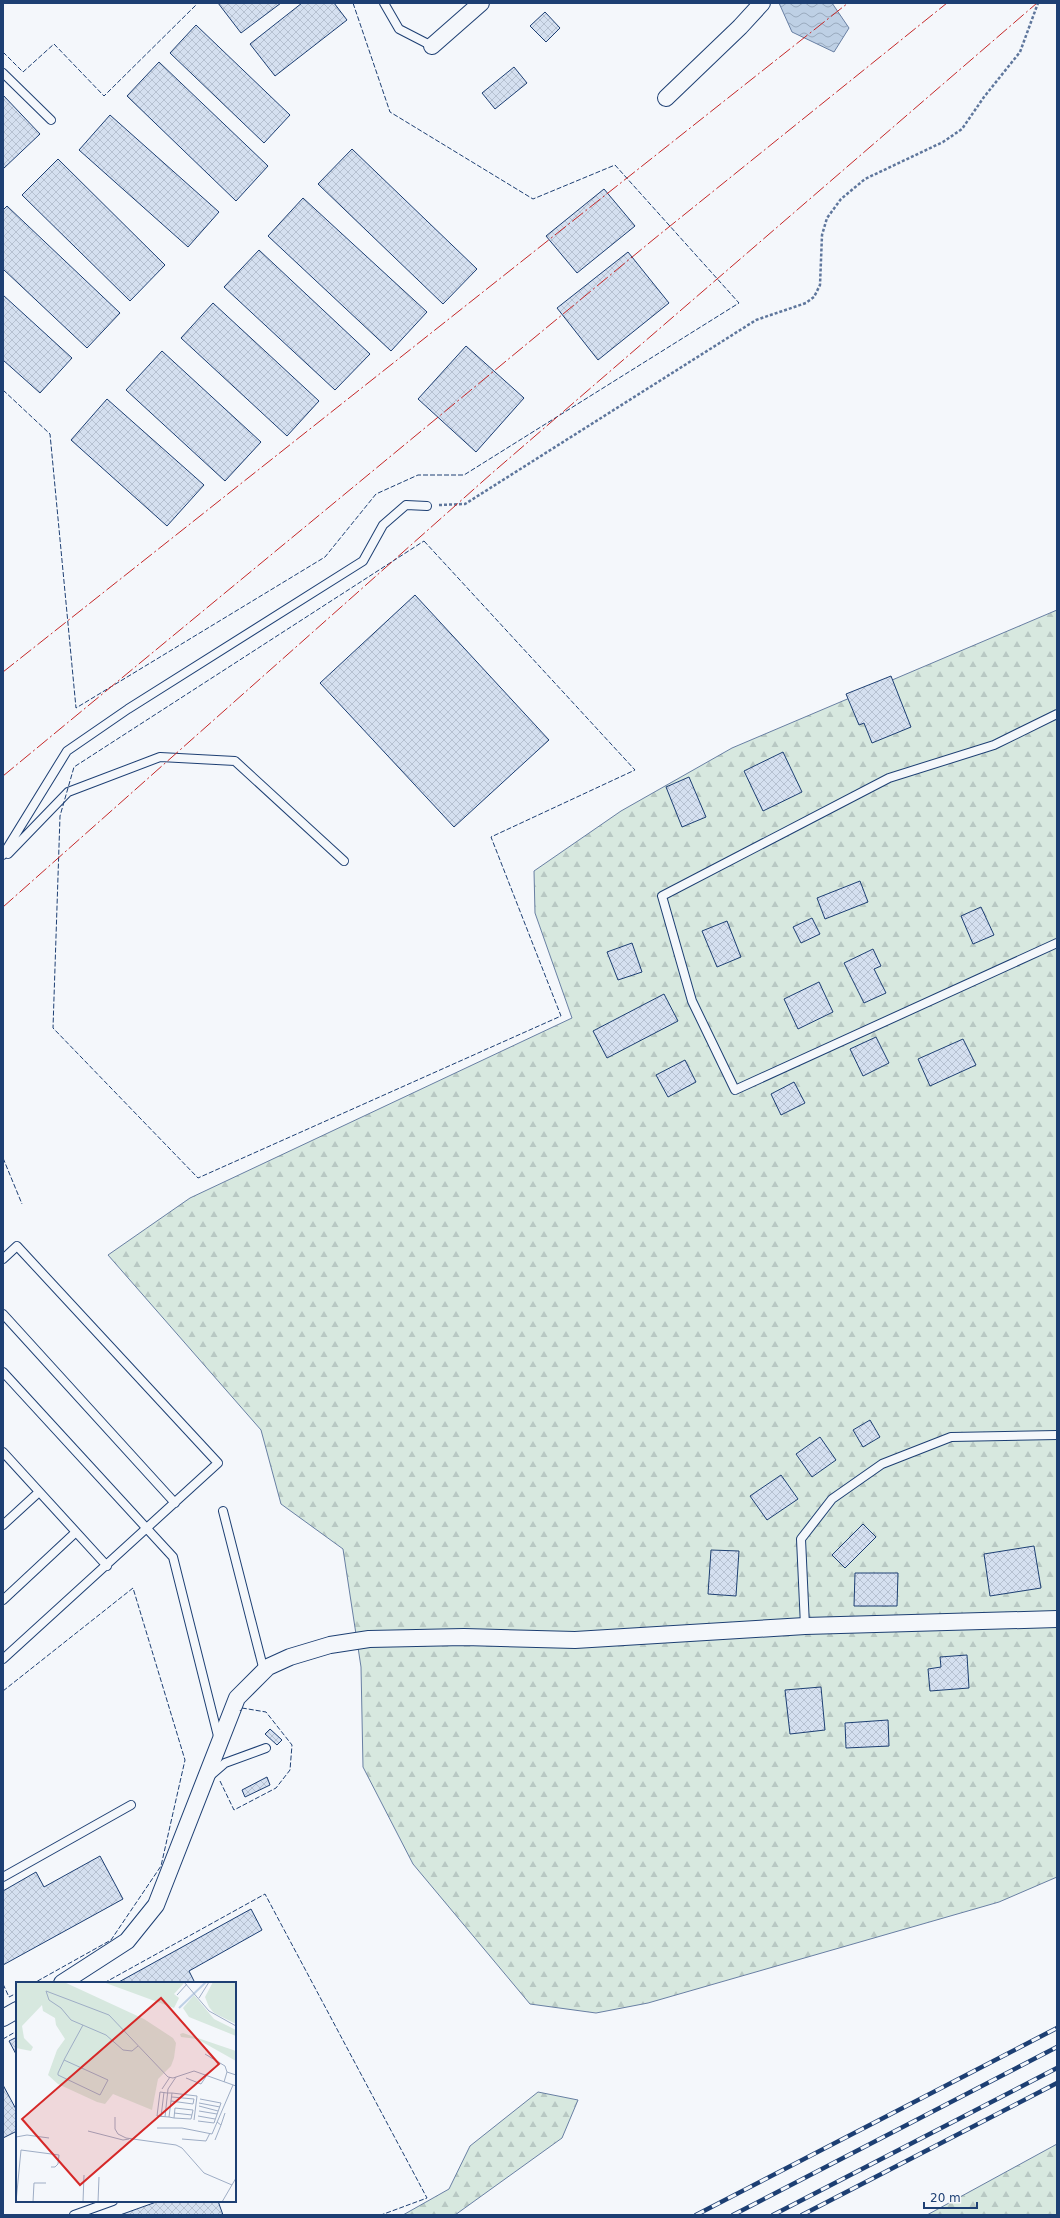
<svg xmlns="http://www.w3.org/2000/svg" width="1060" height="2218" font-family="'DejaVu Sans',sans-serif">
<defs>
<pattern id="forest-firs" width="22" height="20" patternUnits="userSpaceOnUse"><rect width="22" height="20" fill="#d7e8df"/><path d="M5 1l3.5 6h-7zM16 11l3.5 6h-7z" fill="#b8c8c3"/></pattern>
<pattern id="water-waves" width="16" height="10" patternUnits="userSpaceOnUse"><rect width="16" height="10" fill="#bed0e5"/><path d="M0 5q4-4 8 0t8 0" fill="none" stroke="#9aaabe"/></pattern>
<pattern id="building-cross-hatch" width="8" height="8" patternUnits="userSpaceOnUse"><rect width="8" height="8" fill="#d5e0f0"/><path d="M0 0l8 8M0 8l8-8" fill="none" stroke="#b6c1d1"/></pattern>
</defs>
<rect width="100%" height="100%" fill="#f4f7fb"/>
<!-- forest -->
<path fill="url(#forest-firs)" stroke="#687fa3" d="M1057 610V1877L999 1902 648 2003 596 2013 530 2004 413 1864 363 1767 361 1667 343 1549 281 1504 261 1430 108 1255 190 1198 572 1018 535 913 534 871 621 811 732 748Z
M538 2092 578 2100 562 2138 455 2215H403L449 2189 470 2146Z
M1057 2144V2215H927Z"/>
<!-- water -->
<path fill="url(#water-waves)" stroke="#687fa3" d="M779 3H832L849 28 834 52 792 32Z"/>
<!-- building -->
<path fill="url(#building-cross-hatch)" stroke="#1d3f73" d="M218 3H281L241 33Z
M302 3H334L347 20 275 76 250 44Z
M545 12 560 28 546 42 530 26Z
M196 25 290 115 264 143 170 53Z
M159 62 268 166 236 201 127 96Z
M514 67 527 83 495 109 482 93Z
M3 95 40 134 3 169Z
M110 115 219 212 188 247 79 150Z
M352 149 477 269 443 304 318 184Z
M58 159 165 265 130 301 22 195Z
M604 189 635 226 577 273 546 236Z
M303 198 427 312 391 351 268 236Z
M7 206 120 313 87 348 3 269V210Z
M259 250 370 354 335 390 224 287Z
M628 252 669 303 598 360 557 308Z
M3 295 72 358 40 393 3 360Z
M213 303 319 401 287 436 181 338Z
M466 346 524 398 476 452 418 399Z
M162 351 261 442 225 481 126 390Z
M107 399 204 485 167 526 71 440Z
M415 595 549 740 454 827 320 683Z
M891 676 911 727 872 743 864 723 859 725 846 694Z
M783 752 802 792 763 811 744 771Z
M689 777 706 817 682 827 666 787Z
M860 881 868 902 825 919 817 898Z
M981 907 994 935 973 944 961 916Z
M812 918 820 934 801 943 793 927Z
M727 921 741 957 717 967 702 931Z
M632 943 642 972 618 980 607 952Z
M873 949 881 966 874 969 886 993 864 1003 844 963Z
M819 982 833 1012 798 1029 784 999Z
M664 994 678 1021 607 1058 593 1031Z
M876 1037 889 1063 863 1076 850 1049Z
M963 1039 976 1065 930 1086 918 1059Z
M685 1060 696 1082 668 1097 656 1075Z
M794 1082 805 1103 781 1115 771 1094Z
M870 1420 880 1437 863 1447 853 1430Z
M820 1437 836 1460 812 1477 796 1454Z
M781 1475 798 1499 767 1520 750 1496Z
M863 1524 876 1537 845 1568 832 1555Z
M1034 1546 1041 1588 990 1596 984 1554Z
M711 1550 739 1551 736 1596 708 1594Z
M855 1573H898L897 1606H854Z
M967 1655 969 1688 930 1691 928 1669 941 1667 940 1657Z
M821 1687 825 1730 790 1734 785 1690Z
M888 1720 889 1746 846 1748 845 1723Z
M270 1729 282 1740 277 1745 265 1734Z
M267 1777 270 1785 245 1797 242 1790Z
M100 1856 123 1899 3 1965V1891L36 1872 44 1887Z
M251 1909 262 1930 189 1971 195 1983H117Z
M17 2037V2056L9 2041Z
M3 2085 17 2111V2131L3 2138Z
M159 2201H218L223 2215H120Z"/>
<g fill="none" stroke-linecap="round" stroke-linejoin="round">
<!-- service casing -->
<g stroke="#1d3f73" stroke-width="10">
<path id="service" d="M384 3 399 29 432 46
M3 73 51 120
M1057 714 994 745 889 778 662 896 692 1001 735 1090 1057 943
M8 854 68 792 160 757 235 761 344 861
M3 855 67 751 128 709 363 561 383 525 406 505 427 506
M3 1259 17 1246 218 1463 3 1659
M3 1314 175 1503
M3 1372 173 1557 219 1740
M3 1452 107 1566
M223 1511 264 1671
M3 1525 39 1492
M3 1600 76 1532
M805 1626 801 1539 832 1499 882 1464 951 1437 1057 1435
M210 1776 225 1763 266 1748
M3 1877 131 1805
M74 2215 113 2201"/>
</g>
<!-- minor casing -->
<g stroke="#1d3f73" stroke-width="18">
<path id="minor" d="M432 46 481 3
M666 98 740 27 762 3
M62 1983 127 1941 156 1905 237 1698 268 1667 290 1657 330 1645 369 1639 464 1637 575 1640 805 1626 1057 1619
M3 2018 17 2010"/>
</g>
<!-- path -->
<path stroke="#5e769c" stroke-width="2.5" stroke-dasharray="3 2" stroke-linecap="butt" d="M439 505 465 504 756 320 806 303 814 297 820 285 822 235 827 218 841 199 865 179 943 142 962 129 984 97 1020 52 1038 3"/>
<!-- service -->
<use href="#service" stroke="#f4f7fb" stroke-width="8"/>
<!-- minor -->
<use href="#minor" stroke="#f4f7fb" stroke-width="16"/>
<!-- rail casing -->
<g stroke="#1d3f73" stroke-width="4.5">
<path id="rail" d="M696 2215 1057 2028
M733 2215 1057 2047
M773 2215 1057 2068
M802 2215 1057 2083"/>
</g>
<!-- rail -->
<use href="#rail" stroke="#f4f7fb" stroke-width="3" stroke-dasharray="9" stroke-linecap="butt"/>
<!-- fence -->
<path stroke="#1d3f73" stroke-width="1" stroke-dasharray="5 2" stroke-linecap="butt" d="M3 52 23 72 54 44 104 96 198 3
M3 390 50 434 76 708 325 557 376 494 418 475H464L739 303 615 165 533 199 390 112 353 3
M424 541 635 770 491 837 561 1016 198 1178 53 1028 60 816 74 767Z
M3 1158 22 1204
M3 1691 133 1588 185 1760 161 1866 111 1940 34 1983
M220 1781 234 1810 276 1788 290 1770 292 1745 266 1712 242 1708 240 1711
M104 1983 265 1894 427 2198 381 2215
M3 1984 9 1997 17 1993
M3 2039 17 2031"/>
<!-- power -->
<path stroke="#c62828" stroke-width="1" stroke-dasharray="14 3 2 3" stroke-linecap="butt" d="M3 672 848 3
M3 776 654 239 947 3
M3 907 491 474 1037 3"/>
</g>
<!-- overview -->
<g transform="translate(16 1982)">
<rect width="220" height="220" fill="#f4f7fb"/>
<path d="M0 0H48L128 37 157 56 160 61 158 76 155 84 142 97 136 128 97 112 89 122 81 120 42 102 32 93 41 68 49 57 40 43 39 36 27 29 26 23 6 44 8 56 17 65 15 69 0 66ZM87 0H166L168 1 158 12 163 16 158 26ZM178 13 198 37 220 48V54L173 35 167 26ZM167 51 220 69V79L181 57 165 55 164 52Z" fill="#d7e8df"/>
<path d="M197 0H220V42L198 31 193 25 189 15Z" fill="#d7e8df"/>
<path fill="none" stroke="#bed0e5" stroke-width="2" d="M163 26 190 0"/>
<path fill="none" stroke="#9eadc5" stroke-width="1" d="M168 0 193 29 220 44M161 13 171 2M183 16 193 0M122 64 116 69 107 68 90 53 55 38 45 26 33 18 30 9 93 33 152 95 157 96 178 89 220 104M189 72 209 84 211 90M48 78 92 98 84 113 42 93V91L49 76 67 43M170 96 185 102 191 93M208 100 211 90 220 93M146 107 154 95M156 111 153 135 141 134 144 110 151 111H156L181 114 178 138M156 115 178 117 177 122M155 119 177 122M183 121 204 125M183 124 202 129M183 129 201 132M158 131 176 133M182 134 199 137M99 135V147L102 152 110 156 160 163 166 166 188 191 216 203M145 135 148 110M149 135 152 107 160 95M153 135 158 136 175 137 177 128 159 126 158 136M182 139 198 141 205 121 184 117M205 143 209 131M141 146H166L196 152 217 103M72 149 107 158 113 157M0 155 11 153 33 156M166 157 190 159 194 151M199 158 205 143 201 140M0 220 5 168 43 173 42 182 39 185H35M17 220 18 201H30M67 220 68 193M82 220 83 195M206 220 220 196"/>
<path fill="#d62828" fill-opacity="0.15" stroke="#d62828" stroke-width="2" d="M145 16 203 82 64 203 6 137Z"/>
<rect width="220" height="220" fill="none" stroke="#1d3f73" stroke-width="2"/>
</g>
<!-- border -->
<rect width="1060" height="2218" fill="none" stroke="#1d3f73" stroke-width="8"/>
<!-- scale -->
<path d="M924 2202v6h53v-6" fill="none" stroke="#1d3f73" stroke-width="2"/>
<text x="930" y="2202" font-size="12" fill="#1d3f73" stroke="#f4f7fb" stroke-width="3" paint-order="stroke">20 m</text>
</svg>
